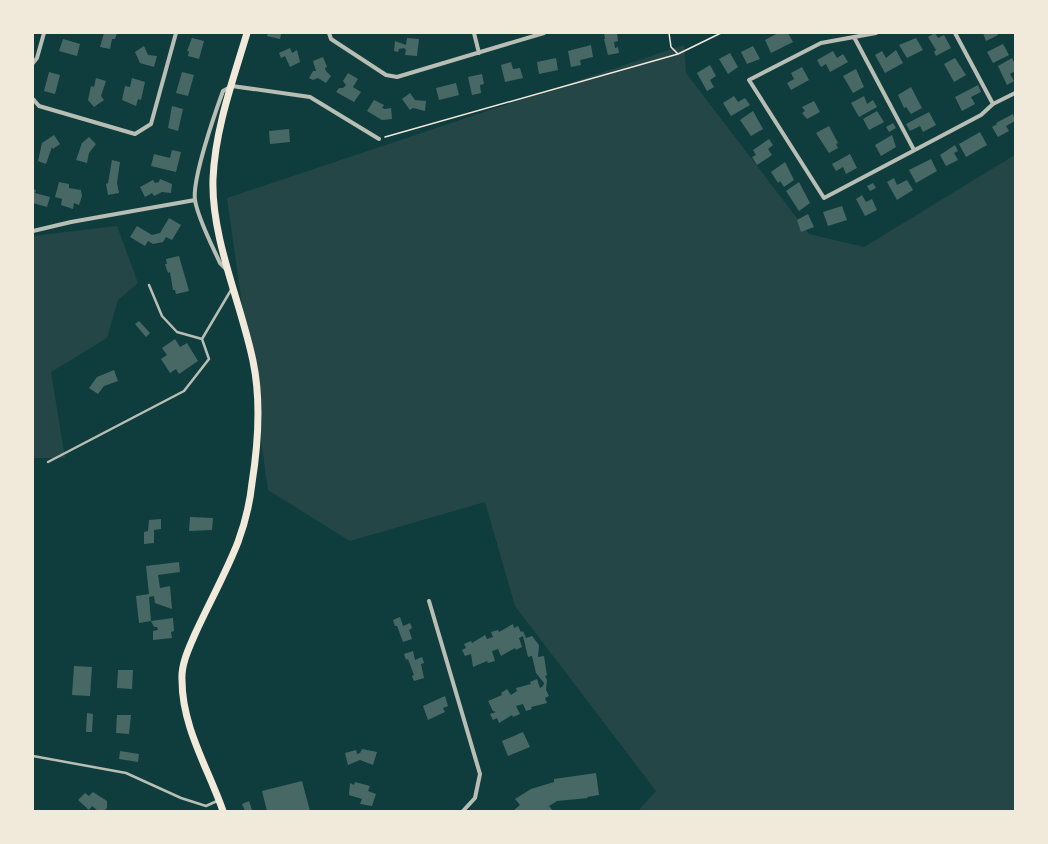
<svg xmlns="http://www.w3.org/2000/svg" width="1048" height="844" font-family="'Noto Sans',sans-serif">
<rect width="100%" height="100%" fill="#0f3d3e"/>
<!-- green -->
<path fill="#244646" d="M684 45 686 73 809 234 864 247 1015 155V811H638L656 791 515 606 485 502 350 541 268 490 227 198Z
M117 226 138 283 118 300 107 338 51 372 65 458H33V236Z"/>
<!-- building -->
<path fill="#486865" d="M104 33H117L115 39H112L110 49 100 47Z
M268 33 281 34 280 39 267 36Z
M604 33H617L618 41 614 42 615 48 618 47 619 53 608 55 604 39H605Z
M778 33H788L793 42 771 53 765 40Z
M935 33 938 38 944 35 951 48 936 56 934 52 936 50 928 37Z
M983 33H997L998 35 986 41Z
M192 38 204 41 199 59 188 56 189 51H187Z
M407 38 419 39 417 56 405 55 406 50 404 48 399 49 398 52 394 51 395 41 406 45Z
M916 38 923 50 907 58 899 45Z
M63 39 80 44 77 56 59 51Z
M1003 44 1009 55 993 63 987 52Z
M591 45 593 57 580 60 581 65 571 67 568 51Z
M144 46 148 55 157 56 154 67 140 63 135 52Z
M753 46 760 59 747 64 741 52Z
M290 48 292 53 297 50 300 62 290 67 285 56 281 58 279 53Z
M896 50 903 63 885 73 875 55 882 51 886 58Z
M833 51 837 58 843 54 848 62 830 72 826 64 821 67 817 60Z
M730 53 738 67 728 74 719 59Z
M323 57 327 67 325 68 326 71 331 76 326 83 318 78 313 80 309 78 313 71H316L313 61Z
M556 58 558 70 539 74 537 62Z
M955 58 966 75 954 82 944 64Z
M1012 58 1015 64V71L1010 74 1014 81 1007 85 998 66Z
M511 62 513 69 520 68 523 78 505 82 501 65Z
M710 65 716 76 710 80 714 87 707 91 697 73Z
M802 67 809 80 791 90 787 83 794 79 791 73Z
M856 69 864 87 853 93 843 76Z
M49 72 60 75 55 94 44 91Z
M182 72 194 75 188 96 176 93Z
M348 73 358 79 353 87 361 92 354 102 336 92 339 88H343L346 85 343 81Z
M482 74 484 84 480 85 481 93 472 95 468 77Z
M96 78 106 81 101 96 104 100 94 107 88 100 91 86 94 87Z
M132 78 145 82 141 100 138 99 136 106 122 100 125 86 130 87Z
M456 83 459 95 439 100 436 88Z
M978 85 981 92 971 97 975 104 962 111 955 97Z
M911 87 922 108 911 114 906 107 904 108 898 95Z
M410 93 415 100 426 101 425 111 413 108 410 110 402 99Z
M734 96 738 102 745 98 750 105 731 116 723 103Z
M864 96 867 104 873 100 877 107 859 117 851 103Z
M374 100 384 105 382 108 385 109 391 108 392 119 382 120 367 111Z
M814 101 820 112 807 119 802 113 805 111 802 107Z
M172 106 183 109 178 131 168 128Z
M753 111 763 129 751 136 740 120Z
M877 111 884 122 869 130 863 119Z
M929 112 936 125 923 132 920 126 910 131 906 124Z
M1013 114 1015 121 1006 126 1009 131 998 137 992 127 997 124 996 123Z
M893 123 896 128 889 132 886 127Z
M829 126 838 143 836 144 838 148 829 153 816 133Z
M289 129 290 142 270 144 269 131Z
M980 132 987 145 966 157 959 144Z
M54 135 60 144 53 149 52 147 46 164 38 161 42 143Z
M892 135 896 147 881 156 875 145Z
M89 137 96 144 89 153 87 163 76 160 82 143Z
M769 139 773 145 768 149 772 155 757 165 752 157 756 155 753 150Z
M955 145 958 151 954 153 958 160 946 166 940 155Z
M172 150 181 152 176 172 151 166 154 154 170 158Z
M850 154 857 168 846 174 843 167 836 171 832 164Z
M931 159 937 171 916 183 909 170Z
M112 160 120 162 117 183 119 193 108 195 106 184 108 183Z
M785 162 794 180 784 187 780 181 778 183 771 172Z
M894 178 897 185 907 180 913 190 897 200 887 182Z
M160 179 172 184 171 193 162 192 154 196 152 193 145 197 140 187 153 180 155 183 159 182Z
M59 182 69 184V188L81 190 82 196 79 205 74 203 73 209 61 205 62 199 55 197Z
M799 182 810 203 799 211 786 191Z
M873 183 876 188 870 191 867 186Z
M33 189 36 190 35 193 50 197 47 207 33 203Z
M862 195 866 202 872 199 877 210 865 216 856 199Z
M842 206 847 220 828 226 823 212Z
M808 214 814 227 801 232 797 220Z
M169 218 181 225 172 240 166 237 163 242 153 244 148 241 145 246 130 237 137 226 152 235 160 233Z
M179 256 189 291 176 294 175 290H173L170 272 168 273 165 264H167L166 259Z
M139 321 150 333 146 337 135 324Z
M175 339 180 347 187 343 198 361 179 374 176 369 170 373 161 359 167 355 162 348Z
M114 370 118 381 104 386 98 394 89 388 97 377Z
M190 517 213 518 212 530 189 531Z
M161 519V529L154 530V543L144 544V532L148 531 149 520Z
M179 562 180 572 158 575 160 588 170 586 172 609 155 603 154 596 149 597 151 621 139 623 136 596 149 594 146 566Z
M400 617 403 626 410 623 412 628 409 630 412 639 403 642 397 626H395L393 620Z
M173 618 174 631 171 632 172 638 153 640V631L158 630 157 627H154L151 621Z
M513 624 514 628 518 626 521 632 523 631 526 638 532 636 539 645 538 657 544 656 547 675 545 676 547 680 546 690 549 696 545 698 547 703 531 707 532 709 526 711 523 704 516 706 520 714 513 717 512 715 499 723 497 718 493 720 490 714 496 712 493 711 488 701 502 695 501 693 507 689 511 695 517 691 516 688 531 684 530 682 537 679 540 688 543 686 544 683 536 673 532 656 528 657 523 636 519 638 522 647 516 650 515 648 501 656 498 649 492 651 495 661 488 663 487 661 473 667 471 654 465 656 462 650 466 648 464 644 471 641 472 643 485 635 487 639 493 637 491 632 498 630 499 632Z
M413 651 415 660 422 657 424 663 421 664 424 678 414 681 412 676 414 675 408 659 406 660 404 654Z
M74 666 92 667 90 696 72 695Z
M118 670H133L132 689 117 688Z
M445 696 448 706 443 708 445 712 428 720 423 706Z
M87 713 93 714 92 732H86Z
M117 715H131L129 734 116 733Z
M523 732 530 747 508 756 502 741Z
M362 749 377 752 373 765 360 760 348 765 345 753 356 750 357 754 360 753Z
M120 751 139 754 138 762 119 759Z
M596 773 599 795 587 797 588 798 557 801 549 806 553 811H513L520 805 515 799 531 789 554 782V779Z
M302 781 310 811H267L262 791Z
M355 782 370 786 368 791 376 794 372 806 360 804 362 799 349 795 350 783 354 785Z
M93 792 107 801V808L104 811H98L92 806 89 810 78 800 85 793 89 796Z
M249 801 252 810 245 811 242 804Z"/>
<g fill="none" stroke-linecap="round" stroke-linejoin="round">
<!-- path -->
<path stroke="#f1e9da" stroke-width="1.5" d="M669 33 671 47 678 54
M385 137 678 54 721 33"/>
<!-- service -->
<path stroke="#b8beb3" stroke-width="2.5" d="M149 285 162 316 177 332 202 339 231 290
M48 462 184 391 209 359 202 339
M33 756 126 773 181 798 206 806 217 801"/>
<!-- minor -->
<path stroke="#b8beb3" stroke-width="4" d="M329 33 331 39 386 75 397 77 544 33
M474 33 479 53
M876 33 821 43 749 80 824 198 981 115 993 104 1015 93
M955 33 993 104
M854 37 914 150
M33 63 37 58 44 33
M33 99 39 106 135 134 151 124 176 33
M33 231 71 222 195 200
M226 269 220 263C212 245 198 219 195 200 192 179 215 113 223 91L232 86 310 97 379 139
M429 601 480 774 475 798 463 811"/>
<!-- secondary -->
<path stroke="#f1e9da" stroke-width="7" d="M223 811C208 768 182 727 182 680 181 664 189 648 195 634 209 603 226 573 238 542 245 523 250 502 252 483 258 445 261 399 253 361 241 303 211 238 213 179 215 129 233 80 247 33"/>
</g>
<!-- border -->
<rect width="1048" height="844" fill="none" stroke="#f1e9da" stroke-width="68"/>
</svg>
